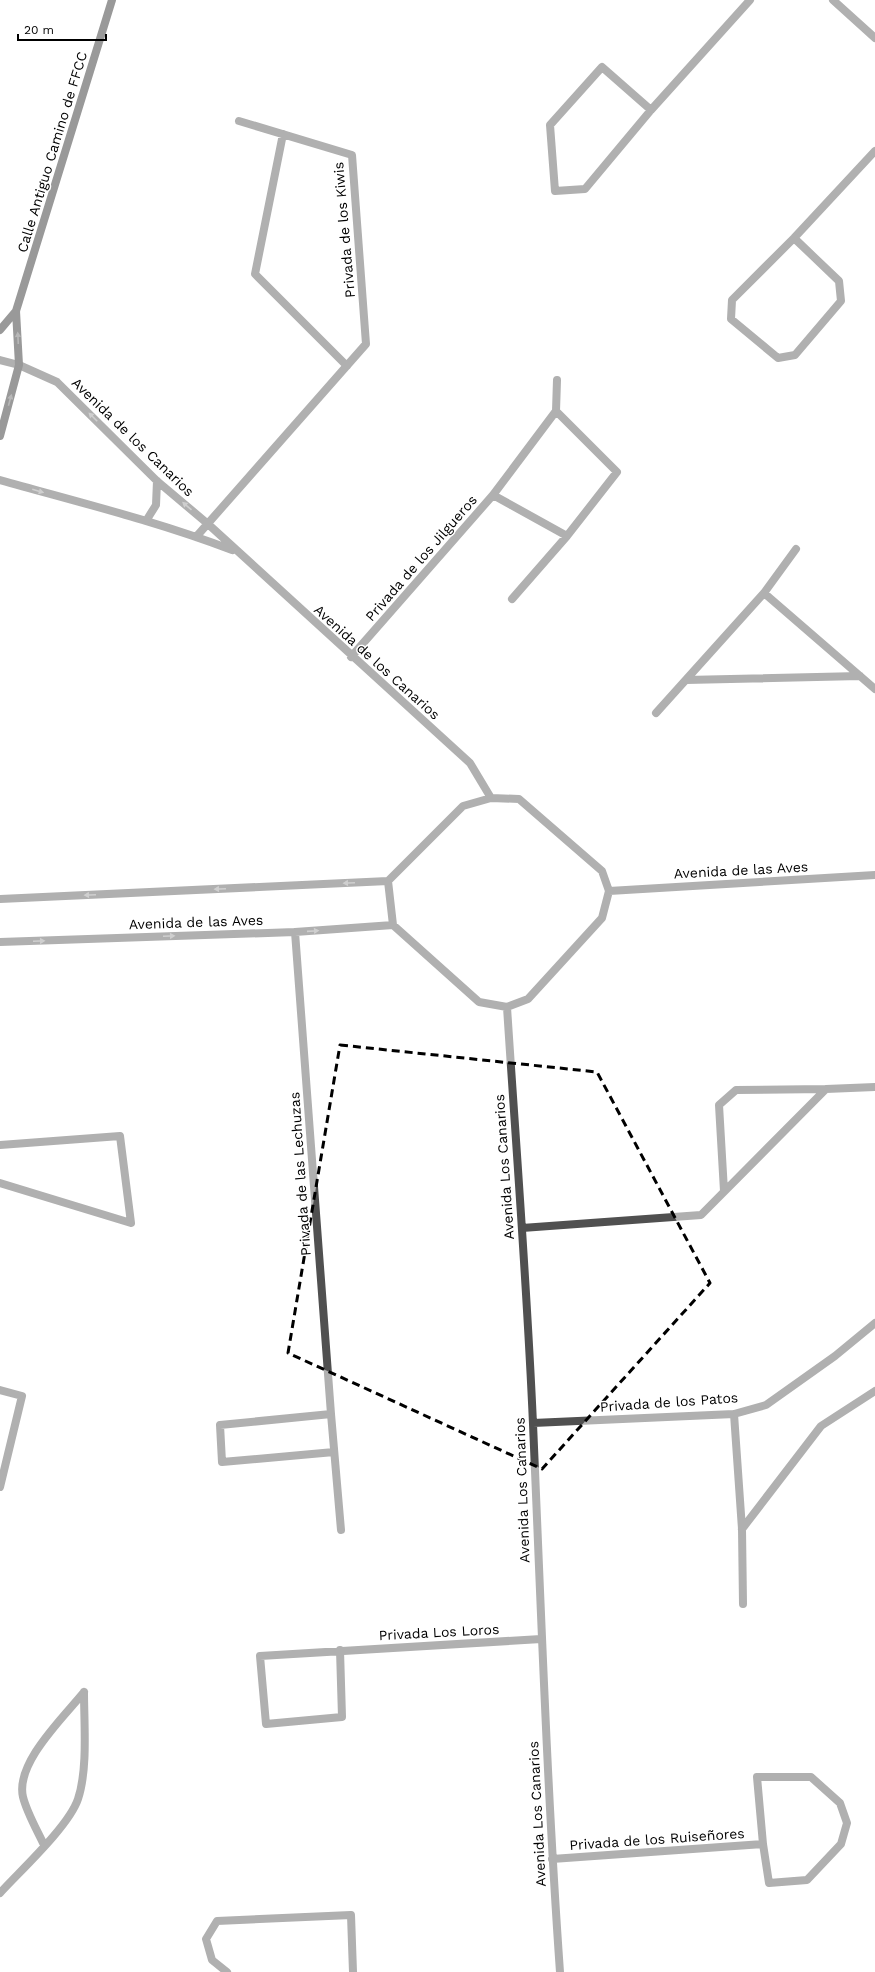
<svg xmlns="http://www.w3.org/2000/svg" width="875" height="1972" font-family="'Work Sans',sans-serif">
<rect width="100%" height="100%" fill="#fff"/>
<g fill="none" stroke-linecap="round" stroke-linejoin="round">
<!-- street -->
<path stroke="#505050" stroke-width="8" d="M833 0 875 38
M651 110 602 67 550 125 555 191 585 189 651 110 750 0
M283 134 255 274 347 366
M794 238 839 281 841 301 795 355 778 358 731 319 732 300 794 238 875 151
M0 360 19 365 57 382 157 481 208 524 470 763 491 798
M0 480C78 502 156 521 232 550
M493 495 567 536
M146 521 156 505 157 481
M196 537 366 344 352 155 239 121
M764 593 875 689
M512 599 567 536 617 472 556 411
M351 657 493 495 556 411 557 380
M686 680 860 676
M656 713 764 593 796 549
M491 798 519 799 602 871 609 891 602 918 528 999 507 1007 479 1002 393 925 388 881 463 806Z
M609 891 875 875
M0 899 388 881
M295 932 331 1414 341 1530
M0 942 295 932 393 925
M507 1007C516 1146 527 1285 533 1424 541 1607 547 1789 560 1972
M0 1145 120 1136 131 1223 0 1183
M724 1191 719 1105 736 1090 826 1089
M522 1228 701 1215 826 1089 875 1087
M0 1390 22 1396 0 1487
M331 1414 220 1425 222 1462 334 1452
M734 1414 742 1529 743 1604
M533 1423 734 1414 766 1405 835 1356 875 1323
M742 1529 821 1426 875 1391
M340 1650 342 1717 266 1724 260 1656 541 1639
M757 1777H811L840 1803 847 1823 841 1844 807 1880 769 1883 763 1844Z
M44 1845C37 1830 27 1813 23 1797 15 1763 64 1717 84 1692
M552 1859 763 1844
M0 1893C21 1870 69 1826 78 1799 88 1769 84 1724 84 1692
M227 1972 212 1960 206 1939 217 1921 351 1915 353 1972"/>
<!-- secondary -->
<path stroke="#1d1d1d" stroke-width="8" d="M0 330 16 311
M0 436 19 365 16 311 112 0"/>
</g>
<!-- one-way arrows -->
<defs><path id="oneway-solid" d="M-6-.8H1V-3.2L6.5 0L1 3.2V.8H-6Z"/></defs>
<g fill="#616161">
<use href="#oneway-solid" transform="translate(18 338) rotate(-93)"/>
<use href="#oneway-solid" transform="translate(10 400) rotate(-75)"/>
</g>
<g fill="#969696">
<use href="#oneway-solid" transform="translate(93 417) rotate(-135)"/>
<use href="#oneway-solid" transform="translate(38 491) rotate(16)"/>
<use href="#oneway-solid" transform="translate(187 506) rotate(-139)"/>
<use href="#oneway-solid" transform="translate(349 883) rotate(177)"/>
<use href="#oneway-solid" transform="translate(220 889) rotate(177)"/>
<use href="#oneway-solid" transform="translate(90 895) rotate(177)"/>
<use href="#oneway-solid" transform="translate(313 931) rotate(-4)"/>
<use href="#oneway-solid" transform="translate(169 936) rotate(-2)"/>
<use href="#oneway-solid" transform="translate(39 941) rotate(-2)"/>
</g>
<!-- marked area -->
<path d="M0 0H875V1972H0ZM340 1045 597 1072 710 1283 542 1469 288 1353Z" fill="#fff" fill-opacity=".55" fill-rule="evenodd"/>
<path fill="none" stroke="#000" stroke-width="3" stroke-dasharray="8 5" stroke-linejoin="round" d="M340 1045 597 1072 710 1283 542 1469 288 1353Z"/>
<g text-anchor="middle" stroke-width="3" stroke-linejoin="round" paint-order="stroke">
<!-- street labels -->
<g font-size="14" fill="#000" stroke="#fff">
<text transform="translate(52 152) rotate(-73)" y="5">Calle Antiguo Camino de FFCC</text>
<text transform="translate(344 230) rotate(-95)" y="5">Privada de los Kiwis</text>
<text transform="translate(133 437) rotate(44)" y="5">Avenida de los Canarios</text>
<text transform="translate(421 558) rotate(-49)" y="5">Privada de los Jilgueros</text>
<text transform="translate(377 662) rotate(42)" y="5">Avenida de los Canarios</text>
<text transform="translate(741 870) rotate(-3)" y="5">Avenida de las Aves</text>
<text transform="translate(196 922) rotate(-2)" y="5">Avenida de las Aves</text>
<text transform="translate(504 1167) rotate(-94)" y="5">Avenida Los Canarios</text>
<text transform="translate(300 1174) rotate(-94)" y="5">Privada de las Lechuzas</text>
<text transform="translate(669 1402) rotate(-4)" y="5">Privada de los Patos</text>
<text transform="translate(522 1490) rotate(-92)" y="5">Avenida Los Canarios</text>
<text transform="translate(439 1632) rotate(-3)" y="5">Privada Los Loros</text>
<text transform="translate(537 1814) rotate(-93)" y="5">Avenida Los Canarios</text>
<text transform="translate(657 1839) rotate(-4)" y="5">Privada de los Ruiseñores</text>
</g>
</g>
<!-- scale -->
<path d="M18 34v6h88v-6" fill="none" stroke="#000000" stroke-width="2"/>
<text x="24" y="34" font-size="12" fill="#000000" stroke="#ffffff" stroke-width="3" paint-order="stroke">20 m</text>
</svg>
